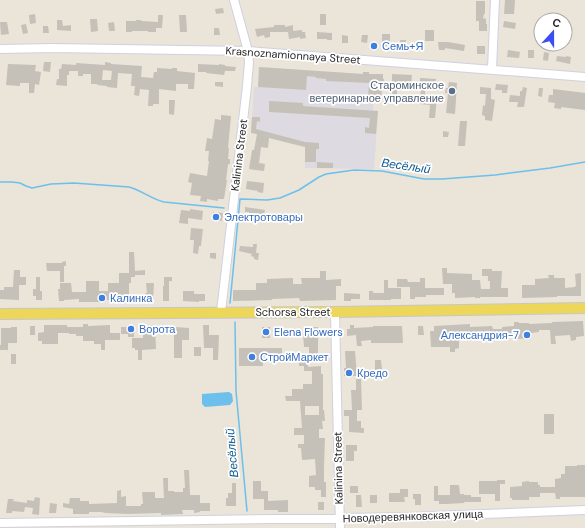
<svg xmlns="http://www.w3.org/2000/svg" width="585" height="528" font-family="'DM Sans',sans-serif">
<rect width="100%" height="100%" fill="#eae4d9"/>
<!-- industrial -->
<path fill="#dddae2" d="M259 67 362 74 363 72H369V74H375L373 110 378 111 374 169 305 168V147L251 133 254 87H258Z"/>
<!-- water -->
<path fill="#6dc0eb" d="M229 392 232 394 233 401 230 405 205 407 202 404V394Z"/>
<g fill="none" stroke-linecap="round" stroke-linejoin="round">
<!-- stream -->
<path stroke="#6dc0eb" stroke-width="1.5" d="M0 182H12L20 183 26 186 32 188 51 184 74 183 129 187C141 190 151 199 164 202L224 208
M230 303 240 199 267 200 280 198 299 190 319 177 326 174 354 170 382 171 424 179H442L495 175 550 168 585 162
M235 322 236 391 247 511"/>
</g>
<!-- building -->
<path fill="#c5c1b9" fill-rule="evenodd" d="M505 0H515L514 14H504Z
M476 1H485V14H484L483 18 486 19V24H487V31H479V21H476Z
M223 8 224 13 216 14 215 9Z
M35 14 36 23 30 24 29 15Z
M320 14H326V25H320Z
M158 15H163L162 28H156V32H148V31H132V32H126V21H136V20H141V21L158 22Z
M179 15H186L187 32H180Z
M90 19H97L98 31 91 32Z
M57 20H62L63 26 71 25V31L57 30Z
M504 21 516 23 515 29 503 27Z
M0 22H7L9 34 1 35Z
M114 22 115 31H109L108 23Z
M26 24 28 33 23 34 21 25Z
M274 25H285V27L293 25V31L302 30V32H305L306 38 300 39V37L289 39 288 32H270V37L265 38 264 35 257 37 255 29 274 27Z
M43 26H48L49 33H43Z
M214 28H219L220 35H214Z
M425 30H434V41H425Z
M317 32 332 33V40H327V39H317Z
M382 34H390V42L399 46H393V51L388 50V46H382Z
M342 35 348 36V43H342Z
M362 35H368L367 43 361 42Z
M400 40H406V47L401 48Z
M371 42 378 43V48H371Z
M438 42H448L465 45 464 51 445 48V50H439Z
M477 46H485V54H477Z
M508 50 520 52 519 58 507 57Z
M528 50H534V58H528Z
M544 52 549 53 548 61 543 60Z
M557 56 566 57V56L571 57 570 64 556 61Z
M44 62H51L50 72 43 71Z
M105 62 111 63V64L142 66 141 77 153 78 154 72H157V68L172 69V68H177V71L195 73 194 89H188V84H176V91L159 89V104H153V106H148L149 90 140 89 139 96 134 95 135 86H131L132 74 118 73 117 88 107 87V86L97 85V84H91V74H83V76H78V71H69V75H67V86L56 85 57 79H59V69H61L62 64 76 65V63L105 65ZM103 70 112 71 111 80H102Z
M8 64 36 65 35 71 41 72 39 85 35 84 34 93H29V83H20V86L6 85Z
M198 64 219 65V64L225 65V66L236 67 235 71H225L224 75 206 73V72H198Z
M259 67 363 74V72H369V74H383V79H384V85H382L381 100 368 98 369 83 326 81V79L316 78V77L307 76 306 90 258 87Z
M392 74 412 75 411 85 397 84V95L392 94 393 81H392Z
M420 78 436 79 435 87 425 86V95L437 96 435 118H429L430 105 420 104 421 87H420Z
M215 82H223V87L215 86Z
M449 82 457 83 455 114 446 113 448 93H445L446 88H448Z
M496 84 508 85 507 93H502V90H495Z
M480 87 491 88V99L495 100 492 121 485 120V116L482 115 483 105 485 106 486 94H480Z
M523 87 527 88 524 107H517L518 102H509L510 95 520 96V91H522Z
M539 88H543L542 97 538 96Z
M553 89 585 93V110L561 107V109L554 108 555 103 548 102 549 95H553Z
M169 100H175L174 115 169 114Z
M269 101 303 103V106L378 111 376 134 365 133V127L369 128 370 118 269 112Z
M221 115 231 116 228 148H229L228 159H230V164H228L226 180H227L224 199H218V201L207 199V202L200 201 201 196 190 195 192 183 188 182 190 173 207 176 209 161H208L209 151H205L207 138 212 139 215 119 221 120Z
M252 117H260V122L257 121 256 129 305 142 319 143V149H316V162H305V147L269 138 268 148 261 147 259 163 265 164 264 171 249 169 252 150H254L257 134 251 133Z
M460 121H467L465 146H458Z
M443 131 449 132 448 137H443Z
M317 162 333 163V168H317Z
M247 181 264 183 263 193 257 192 258 191 246 189Z
M245 207 265 210 264 215 249 213V212H245Z
M190 209 203 211 202 220 188 218V224L179 223 181 210 190 211Z
M213 212 223 213 222 221 212 219Z
M191 228 203 229 201 246H199L198 254 193 253 194 240H190Z
M253 244H257L256 253H259L258 260 254 259V257L251 256 252 254 239 251 240 246 253 247Z
M129 252H134L135 271 145 270V275H135V277H131V283H129V302H120V300H104V301L98 302H79V299L64 300V301H59L58 289H60V283H71L72 292H86V281H99V291H108V283H119V273H129Z
M210 253H216V259L210 258Z
M66 261V266H64V282H60V271H47L46 263H62V262Z
M442 268H447V273L472 274V280H480L481 289H490V281H488V276H482V269H492V271H502L501 288H508V297H480V298H475V297L455 298V293H452V284H443Z
M14 270H20V277H26V285H19V300L0 299V290H4V287H13Z
M320 271H326V280L341 279V286H336V300L300 301 299 298 272 299V300L233 301V290H256V283H267V279L293 278V284H302L301 278H320Z
M581 273V296H557V297L522 298V285H535V279L549 278 548 275H554V278H565V288L575 287V286H576L575 274Z
M36 277H40V291H42V300H36V296H33V289H36Z
M164 277H172V281H169V301H163V286H164Z
M420 278H425V288H444V295H426V297H415V299H410V287H397V279H407L408 282H420Z
M384 280H388V288H401V299H391V300H369V291H373V293H384Z
M146 283H154L153 300H145V293H147Z
M183 291H194V294H205V301H199V302L183 301Z
M344 293 360 294V299H351V301H344Z
M583 321 584 336 576 337V340L571 341 570 335 555 336 556 344H551L550 330H539V332L531 333V338L516 339V334H509V333L480 335V338H462V339H459V348L455 349V352H450V347H431L430 331H434V326L470 324V327L492 326 493 329H502V327L514 326V322H519V323H529V324L552 323V322Z
M83 324H88V326L110 325V333H120V340H105V350H101V344H94V341H83V336H76V334H69V333H58V344H42V341H38V333L44 332V325H67V327H83Z
M128 325H134V337H128V334H121V327H128Z
M148 325H155L156 349 142 350V360H138V350H135V348H132V338H143V332H148Z
M203 325H209V335H219L218 360H213V348H204Z
M350 325H354V328L373 327V326H402L403 343H371V340L361 341 362 346H357L356 335 347 336V329H350Z
M30 326H35V335H30Z
M418 326H423L424 335H418Z
M11 327H17V343H8V350H0V345H1V328H11Z
M175 327 189 328V340H182V358H174V334H175Z
M262 327H270V338H262Z
M311 327H318V354L309 355V347H304L303 334H311Z
M194 347H201V356H194Z
M239 348H282V356H263V366H239Z
M345 351H355L357 376H344V368H346Z
M11 354H16V364H11Z
M299 357H308V367L321 366V374H323V410H324L325 421H322L323 429H319V438H325L324 468V482H326V497H321V490H315V487H309V476L316 475 315 459 302 460 301 448H298V444H304V435H294V428H302L300 401H286L285 396H292V389H303V384H312V371H304V366H299ZM305 406H319V415H305Z
M375 360H381L382 370H375Z
M356 379H361L362 410H357V421H361V428H364V433L349 432V416H344V410H352L351 390H356Z
M544 414H554V434H544Z
M346 445H357V451H354V461H346Z
M577 465H585V497H560V499H556L555 493H540V497H529V500H512V498H510V487L522 486V482L529 481V482H538V485H540V487H555V479L561 478V474H565V466H577Z
M184 470H189L190 495H200V503H210V511H200V512L194 513V510H182L183 514 161 515V513L128 514 106 513 101 512H89V514H73V509L63 507V503L69 504 70 498H80V501H89V504L117 503V491L121 490V497L126 496V506H141V504H143L142 492H155V498H164L163 478H168V491H174V492H183V488H185Z
M497 480H505V484H500V501H495V494H479V481H497Z
M253 481H261V491H268V501L288 500V512H278V510H264V499H253Z
M232 483H236V506H226V498H228V493H232Z
M450 485H459L460 494H464V495H471V497H481V502H464V503L446 504H439V501H434V486H438V495H450Z
M350 486H358V493H350Z
M400 489H408V497H404L405 502H389V493H400Z
M413 494H421V505H415V499H413Z
M356 495H361L362 507H356Z
M370 495H377V503H370Z
M35 497 40 498 39 515 32 514 33 508 25 507 24 512 12 511V513H6L8 499H14L13 501 27 503V500L34 501Z
M318 502H324V510H318Z
M50 503 57 504 56 513H49Z"/>
<g fill="none" stroke-linecap="round" stroke-linejoin="round">
<!-- minor casing -->
<g stroke="#cfd1e1" stroke-width="10">
<path id="minor" d="M0 49 53 48 248 51 585 77
M492 69 495 0
M221 312 247 86 249 62 248 51 234 0
M335 312 340 528
M0 523 409 517 585 510"/>
</g>
<!-- major casing -->
<g stroke="#c7c7c7" stroke-width="12">
<path id="major" d="M0 314 335 312 585 308"/>
</g>
<!-- minor -->
<use href="#minor" stroke="#fff" stroke-width="8"/>
<!-- major -->
<use href="#major" stroke="#edd75b" stroke-width="10"/>
</g>
<!-- markers -->
<g fill="#3f7fe0" stroke="#fff" stroke-width="1.5">
<circle cx="374" cy="46" r="4"/>
<circle cx="216" cy="217" r="4"/>
<circle cx="102" cy="298" r="4"/>
<circle cx="131" cy="329" r="4"/>
<circle cx="266" cy="332" r="4"/>
<circle cx="527" cy="335" r="4"/>
<circle cx="252" cy="357" r="4"/>
<circle cx="349" cy="373" r="4"/>
</g>
<circle fill="#5c6f8a" stroke="#fff" stroke-width="1.5" cx="452" cy="91" r="4"/>
<g text-anchor="middle" stroke-width="3.5" stroke-linejoin="round" paint-order="stroke">
<!-- shop labels -->
<g font-size="11" fill="#366cbe" stroke="#fff" text-anchor="start">
<text x="382" y="50">Семь+Я</text>
<text x="224" y="221">Электротовары</text>
<text x="110" y="302">Калинка</text>
<text x="139" y="333">Ворота</text>
<text x="274" y="336">Elena Flowers</text>
<text x="519" y="339" text-anchor="end">Александрия-7</text>
<text x="260" y="361">СтройМаркет</text>
<text x="357" y="377">Кредо</text>
</g>
<!-- street labels -->
<g font-size="11" fill="#282828" stroke="#fff">
<text transform="translate(293 55) rotate(4)" y="4">Krasnoznamionnaya Street</text>
<text transform="translate(239 155) rotate(-83)" y="4">Kalinina Street</text>
<text x="293" y="316">Schorsa Street</text>
<text transform="translate(338 468) rotate(-91)" y="4">Kalinina Street</text>
<text transform="translate(413 516) rotate(-2)" y="4">Новодеревянковская улица</text>
</g>
<!-- service labels -->
<g font-size="11" fill="#4e5e75" stroke="#fff" text-anchor="end">
<text x="444" y="89">Староминское<tspan x="444" dy="13">ветеринарное управление</tspan></text>
</g>
<!-- water labels -->
<g font-size="12" font-style="italic" fill="#0f5c94" stroke="#fff">
<text transform="translate(406 166) rotate(8)" y="4">Весёлый</text>
<text transform="translate(232 453) rotate(-95)" y="4">Весёлый</text>
</g>
</g>
<!-- north arrow -->
<g transform="translate(553 32) rotate(21)"><circle r="19" fill="#ffffff" stroke="#a9a9a9"/>
<path d="M0-3L7 15L0 10L-7 15Z" fill="#3a4ef6"/>
<text y="-6" font-size="11" font-weight="bold" text-anchor="middle" fill="#282828">С</text>
</g>
</svg>
